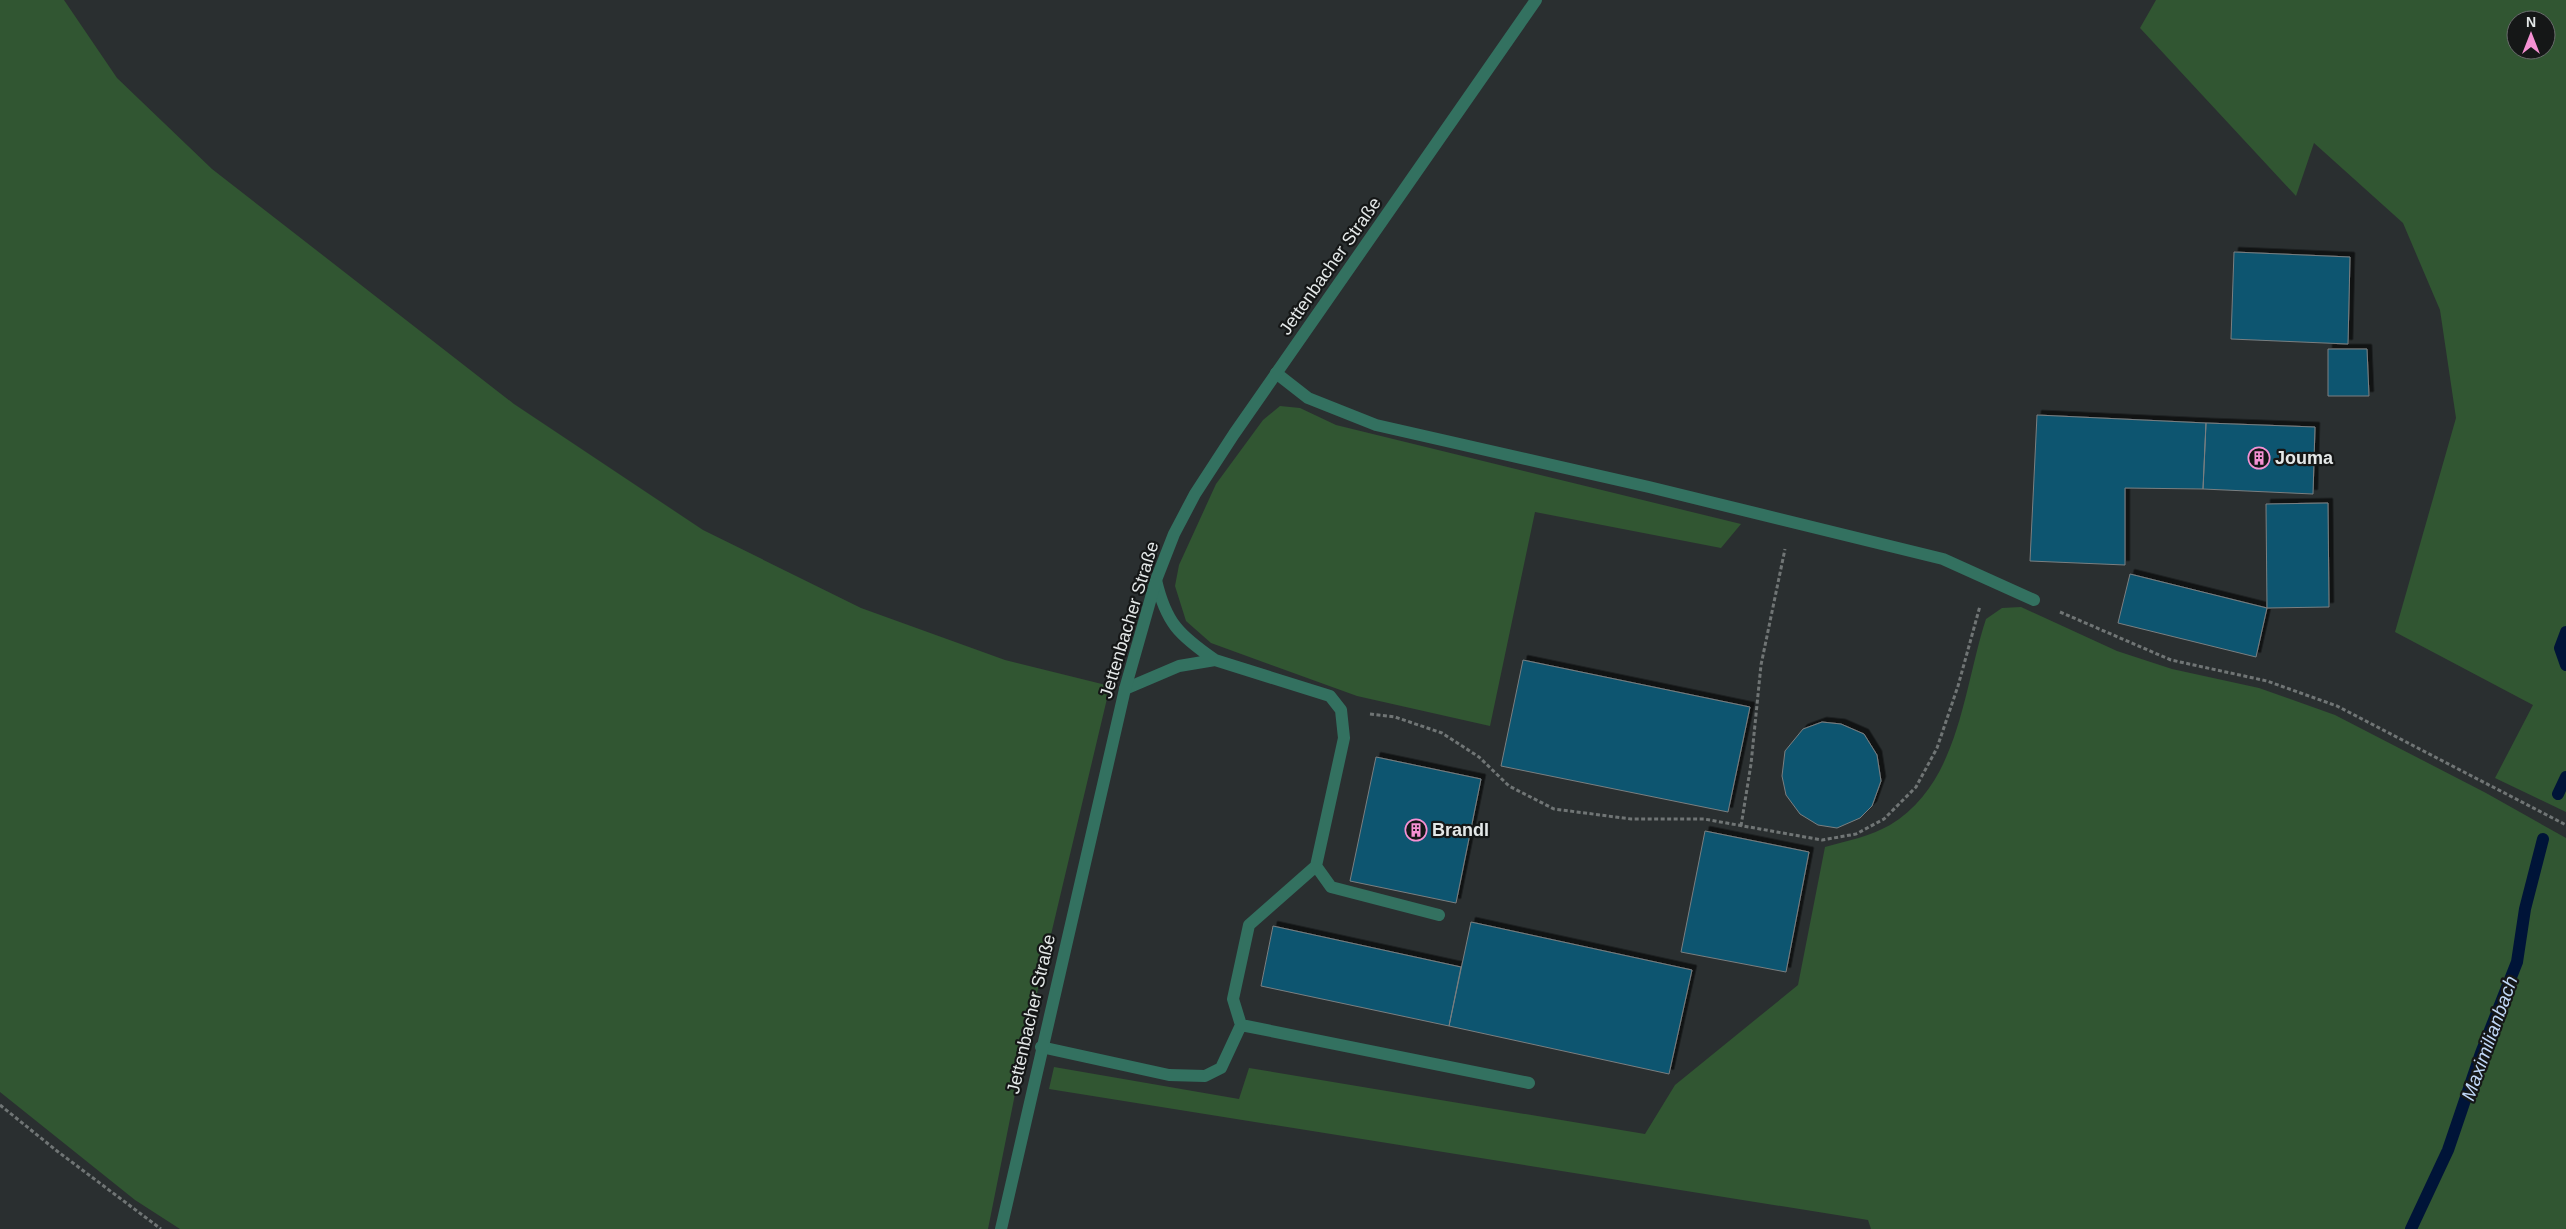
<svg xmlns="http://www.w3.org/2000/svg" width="2566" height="1229" font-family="Helvetica,sans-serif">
<defs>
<filter id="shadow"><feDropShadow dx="4.5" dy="-4.5" stdDeviation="0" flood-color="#0009"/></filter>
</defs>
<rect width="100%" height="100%" fill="#2a2f30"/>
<!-- green -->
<path fill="#315632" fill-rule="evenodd" d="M0 0H64L117 78 212 169 514 404 703 530 861 608 1005 660 1110 686 1025 1044 988 1229H180L135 1200 0 1092Z
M2156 0H2566V812L2495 778 2533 705 2395 632 2456 418 2440 310 2403 223 2314 143 2296 196 2140 28ZM2516 20H2546V50H2516Z
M1280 406 1300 408 1336 425 1741 524 1721 548 1535 512 1490 726 1357 696 1211 643 1186 621 1175 586 1179 565 1216 484 1263 420Z
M2021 607 2117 651 2172 669 2259 688 2335 715 2486 793 2566 838V1229H1871L1868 1220 1049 1089 1054 1067 1239 1099 1249 1068 1645 1134 1675 1085 1798 985 1825 847C1847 841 1871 836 1890 825 1960 783 1963 689 1986 619L2002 608Z"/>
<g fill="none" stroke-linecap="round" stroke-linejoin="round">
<!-- stream -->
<path stroke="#001438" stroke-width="12" d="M2566 632 2560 648 2566 665
M2558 794 2566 777
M2411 1229 2448 1150 2481 1053 2517 962 2525 909 2543 839"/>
</g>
<!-- building -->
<path fill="#0e556f" stroke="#7a7f81" filter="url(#shadow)" d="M2234 252 2350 257 2348 344 2231 339Z
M2328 349H2367L2369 396H2328Z
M2037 415 2206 423 2203 489 2125 488V565L2030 561Z
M2206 423 2315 427 2313 494 2203 489Z
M2328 503 2329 607 2267 608 2266 504Z
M2130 574 2267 608 2256 657 2118 623Z
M1523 660 1750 707 1728 812 1501 766Z
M1822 722 1841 724 1864 734 1877 755 1881 781 1872 806 1860 818 1837 828 1818 825 1800 814 1786 795 1782 776 1785 751 1803 729Z
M1376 757 1481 779 1456 903 1350 881Z
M1705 831 1809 852 1786 972 1681 952Z
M1471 922 1692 970 1669 1074 1449 1026Z
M1273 926 1461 967 1449 1026 1261 986Z"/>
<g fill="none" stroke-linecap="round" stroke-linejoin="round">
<!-- path -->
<path stroke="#707575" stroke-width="3" stroke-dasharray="4 2.5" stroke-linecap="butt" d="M2060 612 2171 660 2267 681 2337 706 2566 825
M1370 714 1395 717 1442 733 1479 757 1509 786 1554 809 1631 819H1704L1822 840 1856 834 1884 819 1916 787 1937 748 1958 686 1980 606
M1741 826 1751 764 1761 665 1785 549
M0 1105 57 1151 161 1229"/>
<!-- lane -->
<path stroke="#337160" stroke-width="12" d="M1276 373 1308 398 1376 425 1649 487 1943 559 2034 600
M1156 580C1166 623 1179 635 1215 660
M1125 689 1179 666 1215 660 1330 696 1341 710 1344 738 1316 866 1331 887 1439 915
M1241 1025 1233 999 1249 925 1316 866
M1041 1047 1169 1075 1205 1076 1221 1068 1241 1025 1529 1083"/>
<!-- street -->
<path stroke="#337160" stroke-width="12" d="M1001 1229 1125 689 1156 580 1174 534 1195 494 1234 434 1536 0"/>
</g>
<!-- icons -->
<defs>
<g id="building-ring" transform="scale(1.125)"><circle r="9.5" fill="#151717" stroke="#f591d3" stroke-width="1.5"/><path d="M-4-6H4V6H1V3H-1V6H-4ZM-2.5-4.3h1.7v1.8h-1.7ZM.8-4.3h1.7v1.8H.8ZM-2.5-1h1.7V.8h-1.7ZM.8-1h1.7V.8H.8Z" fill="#f591d3"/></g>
</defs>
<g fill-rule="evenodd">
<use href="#building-ring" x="2259" y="458"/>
<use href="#building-ring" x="1416" y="830"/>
</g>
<g text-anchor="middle" stroke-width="4.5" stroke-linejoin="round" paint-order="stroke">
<!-- street labels -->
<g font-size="18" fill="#e4e8e8" stroke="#151717">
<text transform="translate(1330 266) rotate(-55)" y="6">Jettenbacher Straße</text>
<text transform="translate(1129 620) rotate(-73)" y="6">Jettenbacher Straße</text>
<text transform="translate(1031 1014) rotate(-77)" y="6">Jettenbacher Straße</text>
</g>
<!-- poi labels -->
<g font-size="18" font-weight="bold" fill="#e4e8e8" stroke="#151717" text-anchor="start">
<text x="2275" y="464">Jouma</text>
<text x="1432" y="836">Brandl</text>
</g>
<!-- water labels -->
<g font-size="19" font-style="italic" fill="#c0d7f7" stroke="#151717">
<text transform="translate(2489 1038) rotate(-70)" y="7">Maximilianbach</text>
</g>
</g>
<!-- north arrow -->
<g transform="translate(2531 35)"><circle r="24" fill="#151717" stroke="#686b6b"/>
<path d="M0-4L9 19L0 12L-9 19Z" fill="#f591d3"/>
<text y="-8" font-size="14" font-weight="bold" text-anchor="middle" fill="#e4e8e8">N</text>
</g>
</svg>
